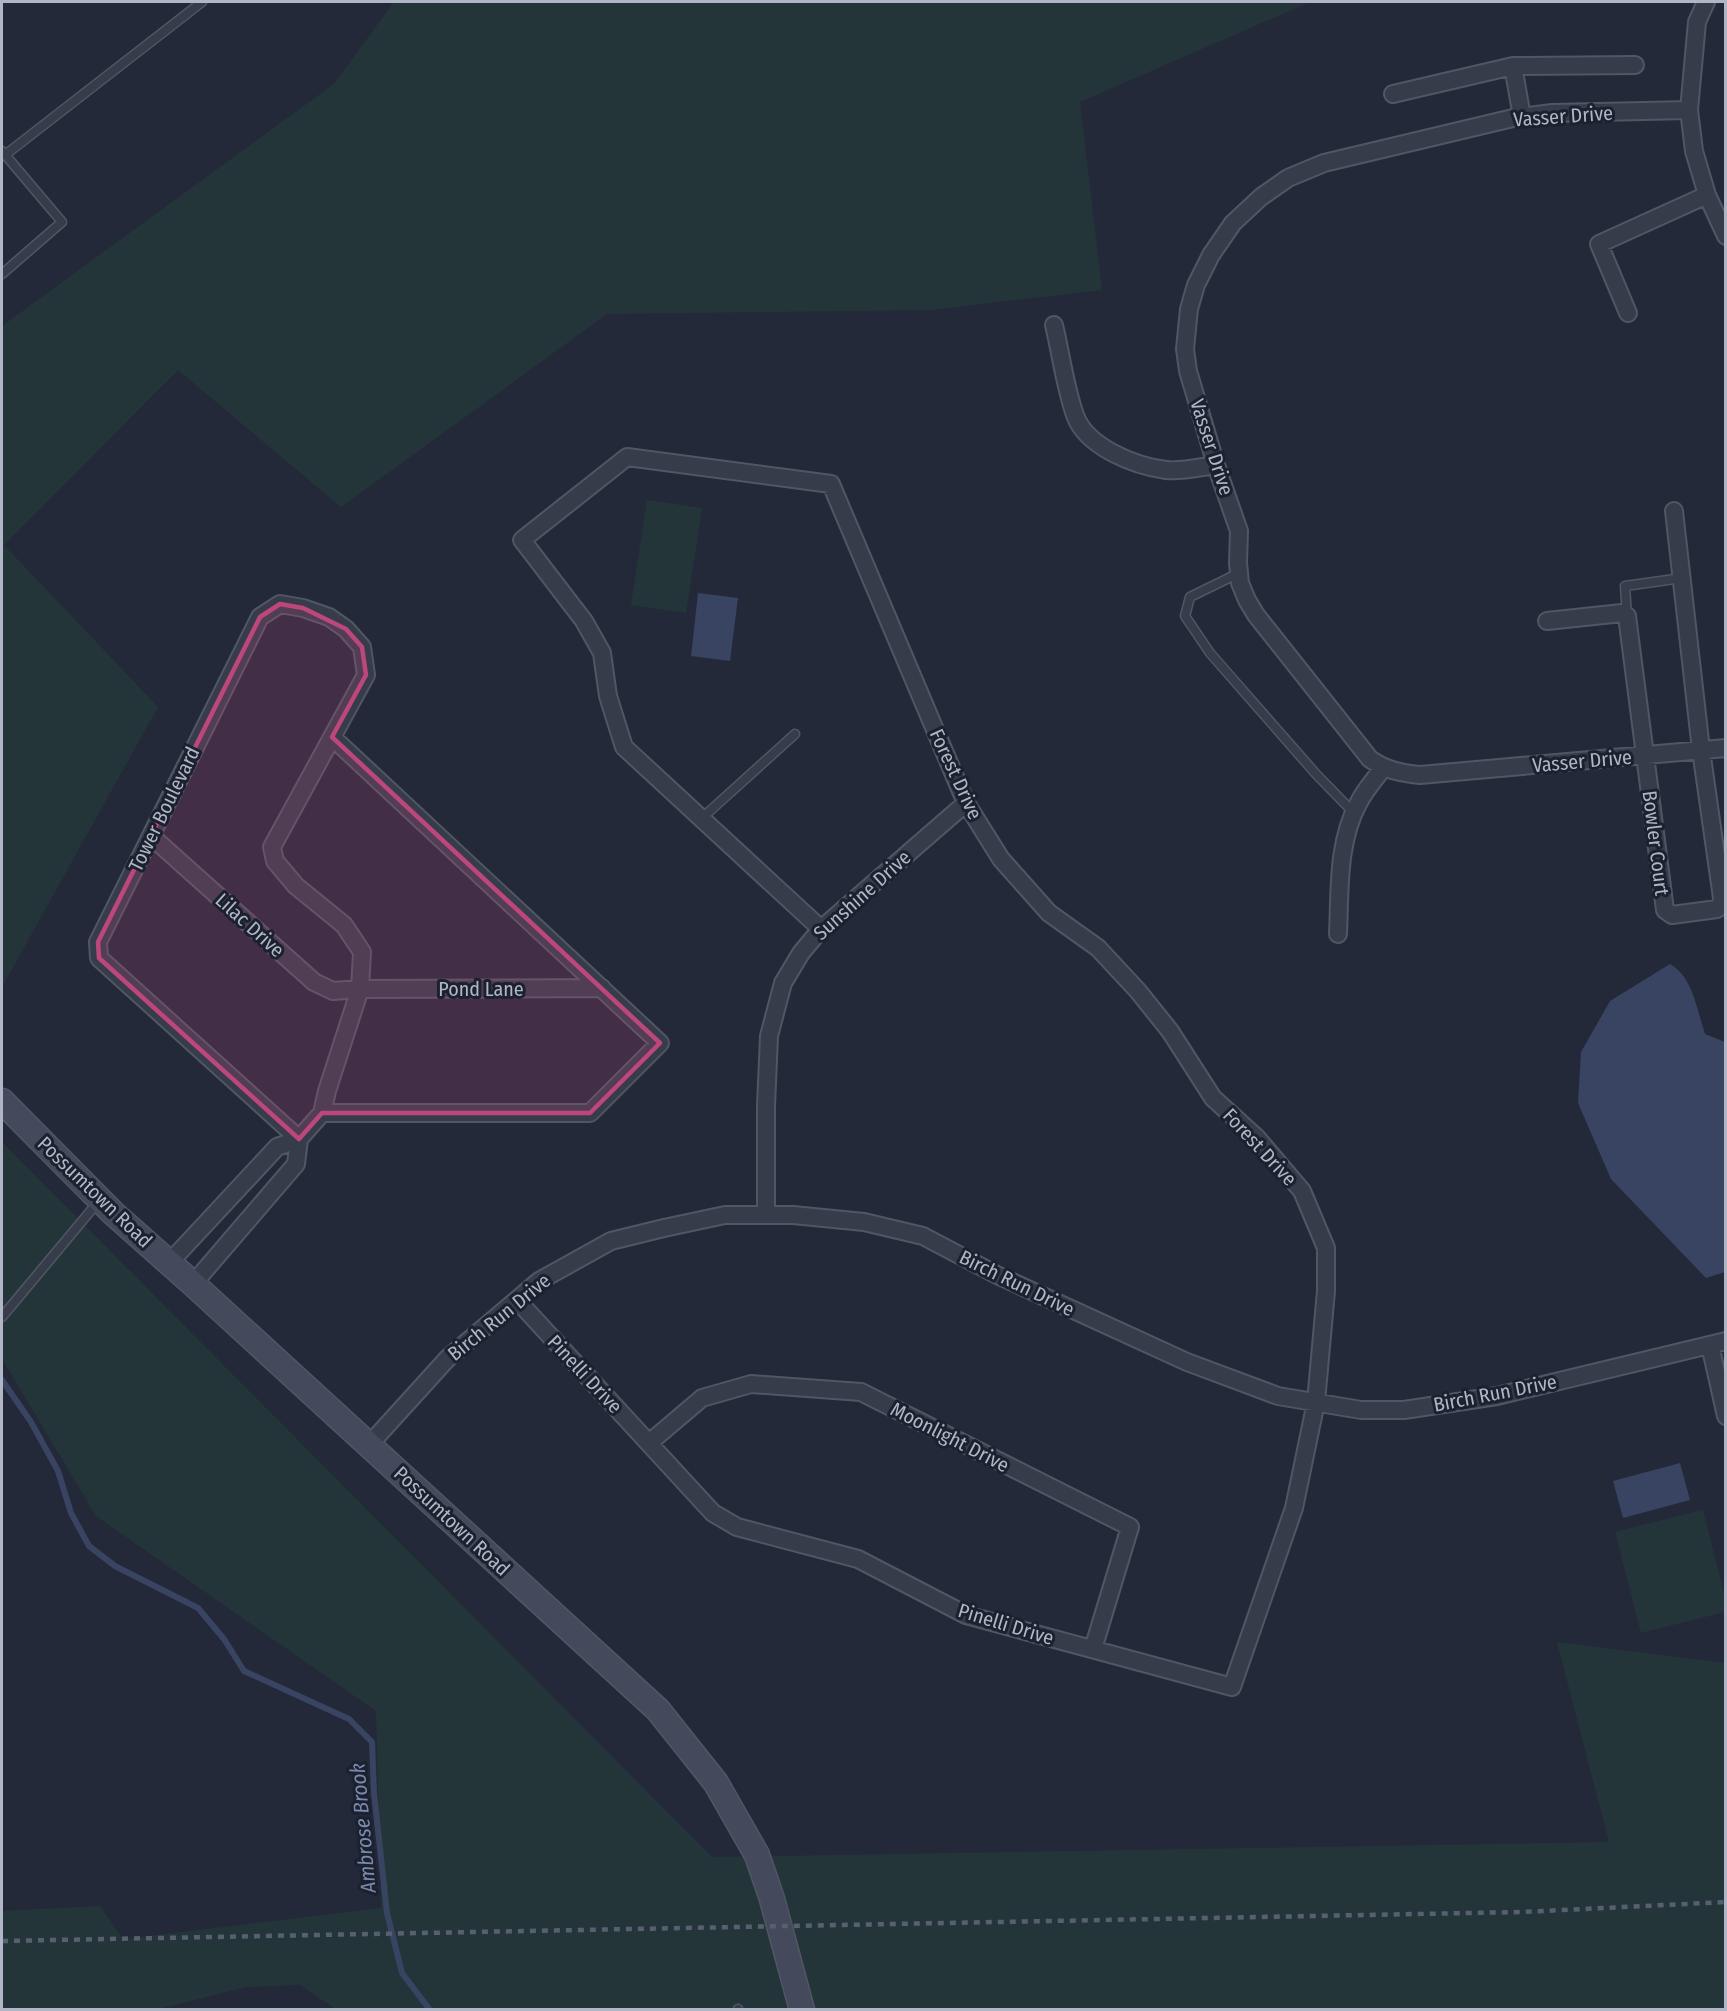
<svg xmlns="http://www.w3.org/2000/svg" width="1727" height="2011" font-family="'Fira Sans Condensed',sans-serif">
<rect width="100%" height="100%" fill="#232939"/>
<!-- green -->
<path fill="#24353a" d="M394 2H1310L1080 102 1102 290 931 310 607 314 341 507 178 370 4 545 158 707 2 987V326L334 84Z
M647 500 702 508 686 613 631 605Z
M2 1142 712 1857 1609 1842 1557 1642 1725 1663V2009L337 2010 300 1985 246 1987 159 2009H2V1911L100 1906 123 1939 381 1908 376 1711 96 1516 2 1359Z
M1703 1510 1725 1598V1612L1641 1633 1615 1532Z"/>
<!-- water -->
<path fill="#394462" d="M698 593 738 598 730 661 691 656Z
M1670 964C1693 977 1697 1010 1705 1034L1725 1042V1272L1706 1278 1611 1179 1578 1103 1581 1052 1610 1001Z
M1680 1463 1690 1500 1623 1518 1613 1481Z"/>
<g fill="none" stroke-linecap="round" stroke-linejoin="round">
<!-- stream -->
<path stroke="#394462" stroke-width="6" d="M2 1380 31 1422 58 1471 71 1513 89 1546 115 1566 198 1608 224 1639 244 1671 349 1719 372 1742 374 1793 387 1913 402 1973 430 2010"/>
<!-- service casing -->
<g stroke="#515664" stroke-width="11">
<path id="service" d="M5 155 202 2
M2 274 62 222 2 151
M1239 573 1190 597 1185 616 1210 653 1316 774 1354 813
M1627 616 1625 586 1682 578
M702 818 795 734
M2 1317 98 1202
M738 2009V2010"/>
</g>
<!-- minor casing -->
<g stroke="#515664" stroke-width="20">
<path id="minor" d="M1706 2 1697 22 1689 110 1694 151 1707 195 1726 236
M1513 66 1522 117
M1393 94 1513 66 1635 65
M1689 110 1552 113 1513 118 1324 163 1288 178 1261 197 1233 223 1211 255 1196 285 1189 309 1185 349 1188 371 1216 465 1239 531 1238 563 1240 583 1247 600 1256 615 1370 759C1386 770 1400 773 1420 775L1726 748
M1628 313 1599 244 1707 195
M1054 325C1061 354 1065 387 1075 415 1086 447 1135 466 1166 470 1182 472 1200 467 1216 465
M280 604 303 608 329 617 346 629 362 647 366 675 272 847 275 861 296 886 344 925 362 952 360 989 327 1091 322 1113 299 1139 99 958 98 942 260 617Z
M1547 621 1622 613 1627 616 1665 910 1672 915 1717 909 1721 905 1722 898 1701 750 1674 511
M151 836 314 982 333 991 360 989 602 988
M1338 934C1340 890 1337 842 1359 802 1365 790 1375 779 1383 768
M322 1113H590L660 1043 332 737
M766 1215V1106L769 1036 783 983 801 953 821 929 966 803
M169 1263 277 1147 299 1139 296 1164 193 1284
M517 1300 713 1513 737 1527 858 1559 966 1615 1232 1687 1294 1508 1316 1402 1326 1291V1248L1302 1191 1257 1138 1213 1098 1170 1031 1138 991 1098 948 1049 913 1001 859 966 803 831 484 627 457 522 540 584 621 602 653 608 696 624 747 821 929
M1710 1345 1726 1416
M649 1443 702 1398 751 1384 861 1392 1130 1527 1093 1649
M369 1445 447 1359 539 1281 611 1241 664 1228 725 1215H793L864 1222 923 1236 997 1275 1187 1362 1278 1396 1361 1410H1404L1497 1396 1726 1341"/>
</g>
<!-- secondary casing -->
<g stroke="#515664" stroke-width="27">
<path id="secondary" d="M2 1101 113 1213 193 1284 658 1710 716 1783 757 1855 772 1899 802 2010"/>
</g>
<!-- service -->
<use href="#service" stroke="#363c4a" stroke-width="8"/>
<!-- minor -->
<use href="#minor" stroke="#363c4a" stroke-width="16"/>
<!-- secondary -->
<use href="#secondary" stroke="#444a5c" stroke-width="24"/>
<!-- rail -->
<path stroke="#585f70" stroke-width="4.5" stroke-dasharray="6 6" stroke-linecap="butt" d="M2 1941 1522 1912 1726 1902"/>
</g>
<!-- marked area -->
<path fill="#bd477b" fill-opacity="0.2" stroke="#bd477b" stroke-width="4.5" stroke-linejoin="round" d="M280 604 303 608 346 629 362 647 366 675 332 737 660 1043 590 1113H322L299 1139 99 958 98 942 260 617Z"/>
<g text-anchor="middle" stroke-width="6" stroke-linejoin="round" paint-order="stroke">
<!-- street labels -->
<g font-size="20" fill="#b1b6c6" stroke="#1b212e">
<text transform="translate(1563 116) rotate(-4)" y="7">Vasser Drive</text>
<text transform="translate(1212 447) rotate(72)" y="7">Vasser Drive</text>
<text transform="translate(1582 761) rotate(-5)" y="7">Vasser Drive</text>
<text transform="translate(956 774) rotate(65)" y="7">Forest Drive</text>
<text transform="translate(164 809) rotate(-64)" y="7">Tower Boulevard</text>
<text transform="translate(1656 843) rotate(83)" y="7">Bowler Court</text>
<text transform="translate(862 895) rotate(-42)" y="7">Sunshine Drive</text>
<text transform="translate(250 925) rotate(42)" y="7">Lilac Drive</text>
<text x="481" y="996">Pond Lane</text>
<text transform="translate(1260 1147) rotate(47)" y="7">Forest Drive</text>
<text transform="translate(95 1192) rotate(44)" y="7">Possumtown Road</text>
<text transform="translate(1017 1283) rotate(26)" y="7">Birch Run Drive</text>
<text transform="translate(499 1317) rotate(-39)" y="7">Birch Run Drive</text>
<text transform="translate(585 1374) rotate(47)" y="7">Pinelli Drive</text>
<text transform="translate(1495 1393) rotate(-11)" y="7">Birch Run Drive</text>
<text transform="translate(950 1437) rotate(27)" y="7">Moonlight Drive</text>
<text transform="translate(452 1521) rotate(43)" y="7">Possumtown Road</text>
<text transform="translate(1006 1624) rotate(17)" y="7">Pinelli Drive</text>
</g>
<!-- water labels -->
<g font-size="21" font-style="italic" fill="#7a89ac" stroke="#1b212e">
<text transform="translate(363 1828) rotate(-95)" y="7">Ambrose Brook</text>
</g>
</g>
<!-- border -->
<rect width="1727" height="2011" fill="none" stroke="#b1b6c6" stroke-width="6"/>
</svg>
